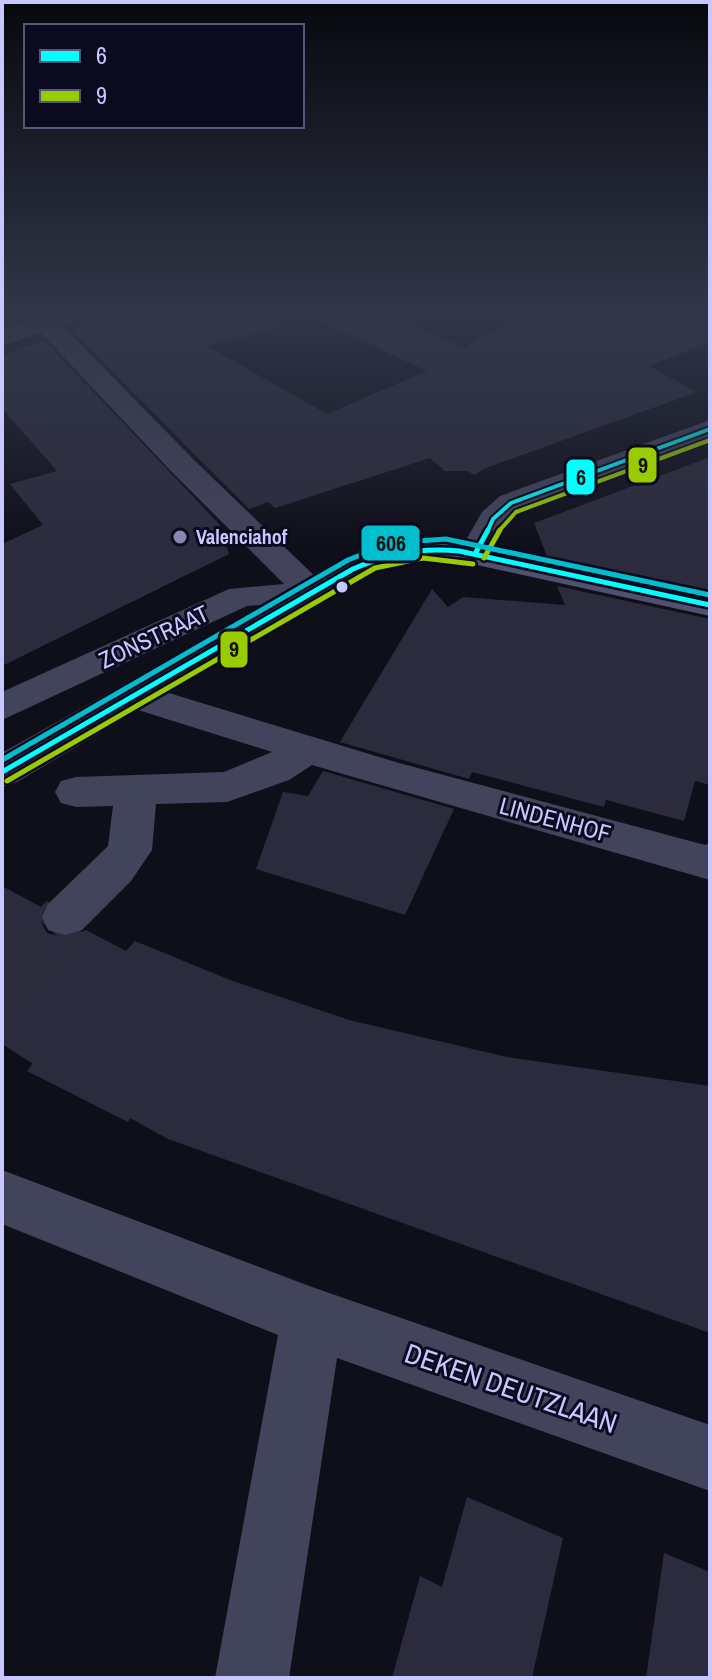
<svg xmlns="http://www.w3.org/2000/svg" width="712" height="1680" font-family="'Archivo Narrow',sans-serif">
<rect width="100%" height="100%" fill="#0f0f1a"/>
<!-- building -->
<path fill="#2c2b3d" d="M110 314H279L281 327 207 346 327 414 427 371 303 314H384L465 347 523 314H686L710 323V342L649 366 697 392 483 469 475 475 467 471H445L430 458 275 508 268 502 249 509 71 330Z
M44 340 220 525 229 554 2 666V544L43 525 10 484 57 471 2 408V356Z
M710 457V591L547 556 534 523Z
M557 586 710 619V785L695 781 684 821 606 800 604 807 472 772 469 779 340 742 432 589 448 607 463 597 565 605Z
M323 771 454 809 405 915 256 869 283 792 308 796Z
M2 886 43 908 39 918 47 933 66 938 86 930 126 951 135 941 230 980 349 1020 507 1057 710 1086V1333L168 1139 130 1118 128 1122 27 1071 33 1064 2 1044Z
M467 1497 563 1538 532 1678H392L420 1576 442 1587Z
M664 1553 710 1572V1678H646Z"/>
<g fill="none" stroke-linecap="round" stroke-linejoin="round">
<!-- street-tunnel -->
<path stroke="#2b2b3c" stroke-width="49" stroke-dasharray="49 25" stroke-linecap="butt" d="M2 986 65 917"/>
<!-- street -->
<path fill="#42445c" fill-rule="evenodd" d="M25 314H82L79 319 62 325 193 459 325 586 331 593 325 600 247 606 2 720V692L229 589 284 584 171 471 41 333 2 346V329L29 320Z
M710 420V439L522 510 507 524 487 561 475 564 463 561 458 554 482 512 500 496Z
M136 683 399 763 705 845 710 843V880L312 765 289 780 227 802 156 804 152 850 131 881 82 930 65 935 48 930 42 917 48 904 108 846 113 806 76 807 61 803 55 792 61 781 76 777 224 772 272 752 122 705 117 696 122 687Z
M2 1170 312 1287 710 1425V1491L337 1358 289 1678H215L278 1335 2 1224Z"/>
<!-- secondary -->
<path fill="#4f516f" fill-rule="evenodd" d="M417 539 459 541 710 594V616L459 561C424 557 397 560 365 576L17 782 2 787V753L341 562 380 546Z"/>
<!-- bus-1-far1 casing -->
<g stroke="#0b0a1f" stroke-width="8">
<path id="bus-1-far1" d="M487 532 493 519 511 503 710 429"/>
</g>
<!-- bus-1 casing -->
<g stroke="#0b0a1f" stroke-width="10">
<path id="bus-1" d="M475 554 488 530
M2 772 353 569C388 553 421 547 459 551L710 605"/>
</g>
<!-- bus-2-far1 casing -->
<g stroke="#0b0a1f" stroke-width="8">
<path id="bus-2-far1" d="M498 532 516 512 710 440"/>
</g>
<!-- bus-2 casing -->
<g stroke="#0b0a1f" stroke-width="10">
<path id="bus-2" d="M484 558 500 530
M7 781 375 568 423 558 473 564"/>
</g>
<!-- bus-3 casing -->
<g stroke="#0b0a1f" stroke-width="10">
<path id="bus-3" d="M2 760 348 560 390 543 446 539 710 595"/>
</g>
<!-- bus-1-far1 -->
<use href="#bus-1-far1" stroke="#0ff" stroke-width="4"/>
<!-- bus-1 -->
<use href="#bus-1" stroke="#0ff" stroke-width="5"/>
<!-- bus-2-far1 -->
<use href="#bus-2-far1" stroke="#9c0" stroke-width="4"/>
<!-- bus-2 -->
<use href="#bus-2" stroke="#9c0" stroke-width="5"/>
<!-- bus-3 -->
<use href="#bus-3" stroke="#00becd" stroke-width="5"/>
</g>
<!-- sky -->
<linearGradient id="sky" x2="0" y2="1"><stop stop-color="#08080e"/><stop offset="0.57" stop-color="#313749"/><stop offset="1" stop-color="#313749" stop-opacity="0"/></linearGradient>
<rect width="712" height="549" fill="url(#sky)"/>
<!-- markers -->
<circle fill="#8787af" stroke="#0b0a1f" stroke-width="3" cx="180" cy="537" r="8"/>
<circle fill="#c7c8ff" stroke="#0b0a1f" stroke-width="3" cx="342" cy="587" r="7"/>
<g text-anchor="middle" stroke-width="6" stroke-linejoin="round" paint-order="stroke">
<!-- far-poi labels -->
<g font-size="20" font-weight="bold" fill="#c7c8ff" stroke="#0b0a1f" text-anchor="start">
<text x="196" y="544">Valenciahof</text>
</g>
<!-- street labels -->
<g font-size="24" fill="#c7c8ff" stroke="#0b0a1f">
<text transform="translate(154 637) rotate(-25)" y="8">ZONSTRAAT</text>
<text transform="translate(555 820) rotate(15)" y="8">LINDENHOF</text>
</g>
<!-- near-street labels -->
<g font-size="28" fill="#c7c8ff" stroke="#0b0a1f">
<text transform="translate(511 1388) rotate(19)" y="10">DEKEN DEUTZLAAN</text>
</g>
</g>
<g stroke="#0b0a1f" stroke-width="3">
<rect x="627" y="446" width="31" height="38" rx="8" fill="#9c0"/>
<rect x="565" y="458" width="31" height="38" rx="8" fill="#0ff"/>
<rect x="360" y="524" width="61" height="38" rx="8" fill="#00becd"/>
<rect x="219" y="630" width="30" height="39" rx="8" fill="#9c0"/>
</g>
<g font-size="22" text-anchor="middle" font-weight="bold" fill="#111">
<text x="643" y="473">9</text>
<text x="581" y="485">6</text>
<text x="391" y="551">606</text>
<text x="234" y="657">9</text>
</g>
<!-- border -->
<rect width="712" height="1680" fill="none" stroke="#c7c8ff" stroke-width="8"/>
<!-- legend -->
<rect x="24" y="24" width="280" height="104" fill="#0b0a1f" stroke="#565679" stroke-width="2"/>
<rect x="40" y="50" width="40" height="12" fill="#00ffff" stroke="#565679" stroke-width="2"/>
<text x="96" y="64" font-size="24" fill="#c7c8ff">6</text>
<rect x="40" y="90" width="40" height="12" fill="#99cc00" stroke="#565679" stroke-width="2"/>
<text x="96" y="104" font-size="24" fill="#c7c8ff">9</text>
</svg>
